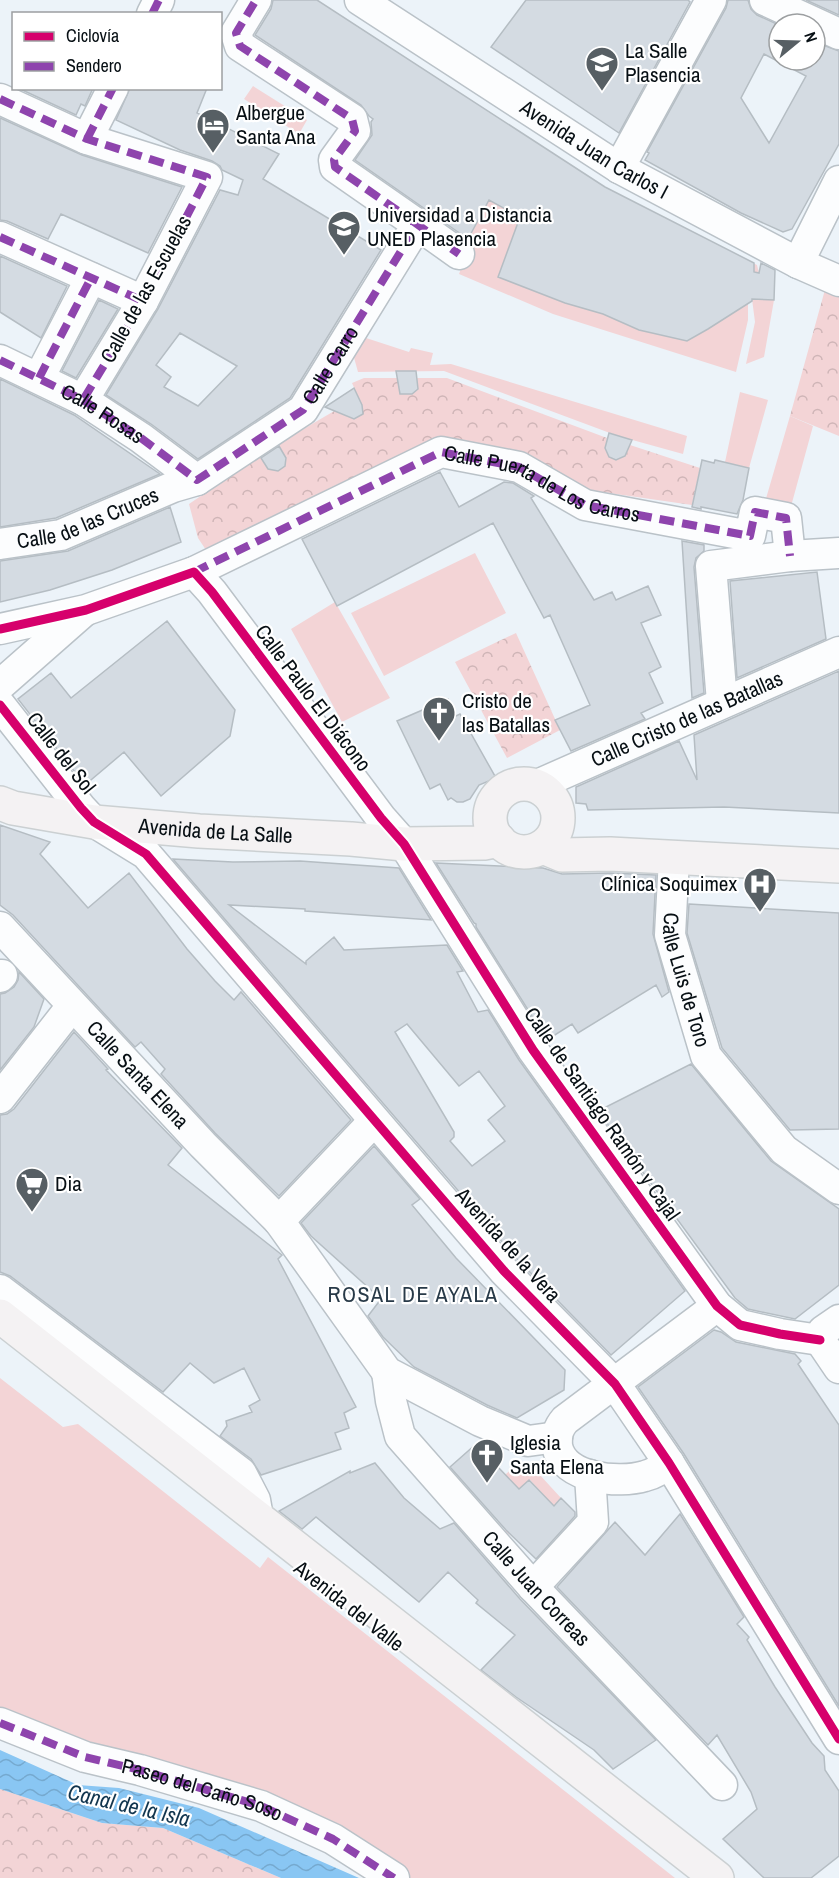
<svg xmlns="http://www.w3.org/2000/svg" width="839" height="1878" font-family="'Archivo Narrow',sans-serif">
<defs>
<pattern id="park-crowns" width="20" height="18" patternUnits="userSpaceOnUse" patternTransform="scale(1.5)"><rect width="20" height="18" fill="#f3d4d6"/><path d="M2 6a3 3 0 1 1 6 0M12 15a3 3 0 1 1 6 0" fill="none" stroke="#cfb5b7"/></pattern>
<pattern id="water-waves" width="16" height="10" patternUnits="userSpaceOnUse" patternTransform="scale(1.5)"><rect width="16" height="10" fill="#89c6f3"/><path d="M0 5q4-4 8 0t8 0" fill="none" stroke="#75a9cf"/></pattern>
</defs>
<rect width="100%" height="100%" fill="#ecf3f9"/>
<!-- grass -->
<path fill="#f3d4d6" d="M253 86 307 120 299 134 244 99Z
M489 200 520 217 603 314 639 330 687 341 730 315 745 259 757 265 759 273 748 275V320L736 372 553 314 459 274 462 266 465 246Z
M752 299 774 300 764 357 746 364 755 322Z
M363 337 409 352 411 348 433 353 430 365 451 364 687 436 683 454 618 436 444 371 358 372 353 354Z
M740 392 768 400 749 468 725 462Z
M790 416 813 426 790 510 765 502Z
M475 553 506 613 384 676 351 613Z
M335 602 390 698 342 722 291 629Z
M0 1378 63 1427 78 1424 260 1568 268 1557 675 1878H409L345 1839 0 1716Z
M519 1462 539 1474 561 1498 519 1542 505 1531 544 1495 530 1480 519 1489 505 1475Z"/>
<!-- park -->
<path fill="url(#park-crowns)" d="M826 286 839 291V436L790 416Z
M364 378H398L400 390 404 394H412L418 389 417 378H447L607 438 605 448 616 460 625 456 630 445 700 468 692 505 588 490 524 455 441 437 208 553 198 538 189 504 260 456 268 469 278 471 285 466 286 458 278 444 341 407 363 414 362 405 352 383Z
M516 633 560 730 507 758 455 662Z
M0 1789 102 1823 163 1828 281 1878H0Z"/>
<!-- water -->
<path fill="url(#water-waves)" d="M0 1750 78 1785 119 1788 199 1808 359 1878H281L163 1828 102 1823 0 1789Z"/>
<!-- building -->
<path fill="#d4dbe2" stroke="#b5bdc3" stroke-width="1.5" fill-rule="evenodd" d="M273 0H317L605 187 754 263V272L759 273 761 263 775 270 774 300 752 299V301L708 329 687 341 639 330 603 314 565 303 498 277 520 217 489 200 468 239 355 160 372 135 371 122 373 119 369 116 361 105 255 35 271 9Z
M526 0H688L690 2 619 133 491 47Z
M728 0H748L751 9 757 15 779 25V60H815V42L839 51V144L792 229 783 232 741 213 645 160 649 153 647 152 726 8ZM764 54 806 76 769 143 741 98Z
M806 0H839V15Z
M18 88H93L85 106 81 104 76 115Z
M130 88H207L197 113 279 154 263 179 381 250 290 398 198 459 151 424 106 395 158 309 220 190 238 195 243 180 222 170 220 166 212 161 180 150 116 120ZM180 333 237 366 198 406 164 387 171 377 156 365Z
M0 118 82 155 182 187 148 253 61 214 48 239 7 221 0 220Z
M0 256 67 286 41 338 0 312Z
M99 300 118 309 76 378 62 371Z
M396 371H416L418 389 412 394H400Z
M0 379 74 415 160 474 56 518 0 527Z
M354 388 362 405 363 414 354 419 325 407Z
M609 433 632 440 625 456 616 460 609 457 605 448Z
M279 446 286 458 285 466 278 471 268 469 261 458Z
M702 460 714 463 715 460 749 468 743 500 737 514 701 507V509L692 507Z
M440 472 459 507 504 482 513 483 534 496 531 498 594 600 612 592 616 600 648 586 661 615 641 623 661 667 649 673 663 703 641 713 645 719 571 751 555 720 590 705 550 615 544 618 493 523 337 606 302 539Z
M170 507 181 542 112 570 50 590 0 602V561L68 551Z
M682 541 704 545V551L696 558 694 567 704 693 692 698Z
M817 572 826 639 737 678 730 581Z
M167 621 235 710 230 736 161 796 124 752 85 785 18 699 51 673 71 698Z
M839 671V813L724 807 588 810 586 804 576 803V787L679 741 697 780 694 735Z
M448 699 456 716 460 714 496 778 479 785 470 799 463 802H457L451 798 448 800 440 784 430 789 397 721Z
M0 825 50 842 40 854 88 908 129 873 187 949 215 981 234 1000 241 992 351 1120 279 1196 215 1133 161 1074 165 1069 141 1042 135 1047 13 915 0 905Z
M173 859 233 862 300 861 399 868 431 920 305 911V909L229 905 306 964V961L334 937 344 950 447 945 463 971 457 972 478 1012 488 1010 519 1060 685 1291 611 1355 517 1259ZM407 1024 459 1086 479 1071 505 1106 488 1120 505 1141 472 1166 450 1141 454 1137V1132L395 1032Z
M436 863 543 868 562 874 610 873 656 875 653 934 669 992 662 997 656 985 578 1033 572 1024 547 1040 476 927V924L474 923Z
M689 904 839 913V1129L790 1130 722 1048 687 933Z
M19 972 44 999 34 1027 0 1070V994L5 993 14 987 18 980Z
M74 1032 108 1069 106 1070 182 1148 168 1165 282 1255 278 1259 356 1407 344 1413 349 1428 335 1433 341 1449 261 1475 251 1459 220 1436 227 1426 226 1421 252 1412 249 1406 260 1400 244 1368 214 1383 190 1363 163 1392 10 1276 0 1272V1115L7 1114 14 1109Z
M691 1064 771 1161 839 1209V1285L795 1319 748 1309 735 1298 598 1111Z
M374 1146 420 1199 412 1205 456 1258 565 1370 564 1390 517 1418 487 1405 414 1367 383 1337 368 1316 381 1299 311 1236 301 1223Z
M714 1330 721 1332 736 1342 795 1354 801 1361 798 1364 839 1425V1706L684 1454 638 1387Z
M476 1444 519 1489 529 1480 554 1506 561 1498 575 1512V1516L536 1559 506 1530 450 1467Z
M375 1463 404 1498 440 1529 454 1523 520 1599 656 1740 613 1769 594 1750 516 1697 481 1670 515 1635 476 1603 478 1600 448 1572 419 1602 316 1517 302 1529 279 1511 350 1471V1473Z
M680 1514 744 1617 737 1624 749 1637 747 1640 775 1687 812 1743 824 1756 825 1770 839 1791V1856L811 1878H764L723 1839 757 1809 751 1792 717 1735 708 1745 557 1587 615 1522 645 1555Z"/>
<g fill="none" stroke-linecap="round" stroke-linejoin="round">
<!-- minor casing -->
<g stroke="#bac2c8" stroke-width="33">
<g id="minor">
<path id="s1" d="M360 0 619 168 798 263 839 281"/>
<path d="M765 0 839 34"/>
<path d="M152 14 159 0"/>
<path d="M0 99 87 139 207 177 143 301 83 400"/>
<path d="M87 139 113 88"/>
<path d="M619 168 711 0"/>
<path d="M414 222 459 254"/>
<path d="M0 237 143 301"/>
<path d="M798 263 839 181"/>
<path d="M0 360 83 400 141 438 197 480"/>
<path d="M39 378 91 278"/>
<path id="s2" d="M0 544 61 535 173 487 197 480 303 410 414 230V222L335 167 334 160 355 131 352 119 240 46 236 33 256 0"/>
<path d="M194 572 212 592 381 818 404 844 533 1050 717 1306 740 1325 780 1334 820 1340"/>
<path d="M0 629 86 610 194 572 441 452 519 467 585 505 750 536 755 512 786 518 790 556"/>
<path d="M0 685 83 612"/>
<path d="M722 702 711 566 790 556 839 553"/>
<path d="M0 705 81 808 94 822 146 854 504 1271 615 1384 669 1463 839 1739"/>
<path id="s3" d="M535 786 839 652"/>
<path id="s4" d="M674 858 670 935 706 1056 784 1150 839 1189"/>
<path id="s5" d="M0 927 203 1145 279 1221 387 1372 480 1421 528 1441 557 1437"/>
<path d="M0 977 2 975"/>
<path d="M0 1098 72 1006"/>
<path d="M279 1221 374 1121"/>
<path d="M0 1290 241 1473 255 1500 258 1517"/>
<path d="M839 1320 823 1331 820 1340 839 1368"/>
<path id="s6" d="M387 1372 391 1401 400 1436 533 1587 722 1785"/>
<path d="M669 1463C661 1469 654 1474 645 1476 619 1484 563 1479 557 1446 556 1435 558 1428 565 1420L717 1306"/>
<path d="M533 1587 593 1522 590 1475"/>
<path d="M0 1723 85 1757 140 1770 261 1806 333 1839 394 1878"/>
</g>
</g>
<!-- major casing -->
<g stroke="#cbd0d2" stroke-width="36">
<g id="major">
<circle cx="524" cy="818" r="34"/>
<path id="s7" d="M0 803 13 808 94 822 199 831 351 839 404 844 484 843 499 840"/>
<path d="M543 847 562 855 610 854 839 866"/>
<path d="M0 1316 717 1878"/>
</g>
</g>
<!-- minor -->
<use href="#minor" stroke="#fcfdfe" stroke-width="30"/>
<!-- major -->
<use href="#major" stroke="#f4f2f3" stroke-width="33"/>
<!-- quiet -->
<g stroke="#8e44ad" stroke-width="8" stroke-dasharray="15 8" stroke-linecap="butt">
<path d="M152 14 159 0"/>
<path d="M0 99 87 139 207 177 143 301 83 400"/>
<path d="M87 139 113 88"/>
<path d="M414 222 459 254"/>
<path d="M0 237 143 301"/>
<path id="s8" d="M0 360 83 400 141 438 197 480 303 410 414 230V222L335 167 334 160 355 131 352 119 240 46 236 33 256 0"/>
<path d="M39 378 91 278"/>
<path id="s9" d="M194 572 441 452 519 467 585 505 750 536 755 512 786 518 790 556"/>
<path id="s10" d="M0 1723 85 1757 140 1770 261 1806 333 1839 394 1878"/>
</g>
<!-- cycleway casing -->
<g stroke="#fff" stroke-width="13">
<path id="cycleway" d="M0 629 86 610 194 572 212 592 381 818 404 844 533 1050 717 1306 740 1325 780 1334 820 1340
M0 705 81 808 94 822 146 854 504 1271 615 1384 669 1463 839 1739"/>
</g>
<!-- cycleway -->
<use href="#cycleway" stroke="#d6006c" stroke-width="9"/>
</g>
<!-- icons -->
<defs>
<g id="school-pin" transform="scale(1.725)"><path d="M0 17L-7.5 6A9.5 9.5 0 1 1 7.5 6Z" fill="#575f64" stroke="#fff"/><path d="M0-5L7-2L0 1L-7-2ZM-4 1L0 2.5L4 1V4Q0 6-4 4Z" fill="#fff"/></g>
<g id="hotel-pin" transform="scale(1.725)"><path d="M0 17L-7.5 6A9.5 9.5 0 1 1 7.5 6Z" fill="#575f64" stroke="#fff"/><path d="M-6-4.5h1.5V1H6V5H4.5V3h-9V5H-6ZM-4 0a1.8 1.8 0 1 1 3.6 0ZM.5 0V-2.5h3Q6-2.5 6 0Z" fill="#fff"/></g>
<g id="university-pin" transform="scale(1.725)"><path d="M0 17L-7.5 6A9.5 9.5 0 1 1 7.5 6Z" fill="#575f64" stroke="#fff"/><path d="M0-5L7-2L0 1L-7-2ZM-4 1L0 2.5L4 1V4Q0 6-4 4Z" fill="#fff"/></g>
<g id="church-pin" transform="scale(1.725)"><path d="M0 17L-7.5 6A9.5 9.5 0 1 1 7.5 6Z" fill="#575f64" stroke="#fff"/><path d="M-1.2-6h2.4v3.5h3.3v2.4h-3.3V6h-2.4V-.1h-3.3v-2.4h3.3Z" fill="#fff"/></g>
<g id="hospital-pin" transform="scale(1.725)"><path d="M0 17L-7.5 6A9.5 9.5 0 1 1 7.5 6Z" fill="#575f64" stroke="#fff"/><path d="M-5-5h3v3.5h4V-5h3V5h-3V1.5h-4V5h-3Z" fill="#fff"/></g>
<g id="supermarket-pin" transform="scale(1.725)"><path d="M0 17L-7.5 6A9.5 9.5 0 1 1 7.5 6Z" fill="#575f64" stroke="#fff"/><path d="M-6-5.5h2.5l.6 2H6L4.5 2H-2.5L-4.4-4H-6ZM-1.5 3.2a1.3 1.3 0 1 0 .1 0ZM3 3.2a1.3 1.3 0 1 0 .1 0Z" fill="#fff"/></g>
</defs>
<g fill-rule="evenodd">
<use href="#school-pin" x="602" y="63"/>
<use href="#hotel-pin" x="213" y="125"/>
<use href="#university-pin" x="344" y="227"/>
<use href="#church-pin" x="439" y="713"/>
<use href="#hospital-pin" x="760" y="884"/>
<use href="#supermarket-pin" x="32" y="1184"/>
<use href="#church-pin" x="487" y="1455"/>
</g>
<g text-anchor="middle" stroke-width="4.5" stroke-linejoin="round" paint-order="stroke">
<!-- poi labels -->
<g font-size="21" fill="#070f14" stroke="#fff" text-anchor="start">
<text x="625" y="58">La Salle<tspan x="625" dy="24">Plasencia</tspan></text>
<text x="236" y="120">Albergue<tspan x="236" dy="24">Santa Ana</tspan></text>
<text x="367" y="222">Universidad a Distancia<tspan x="367" dy="24">UNED Plasencia</tspan></text>
<text x="462" y="708">Cristo de<tspan x="462" dy="24">las Batallas</tspan></text>
<text x="737" y="891" text-anchor="end">Clínica Soquimex</text>
<text x="55" y="1191">Dia</text>
<text x="510" y="1450">Iglesia<tspan x="510" dy="24">Santa Elena</tspan></text>
</g>
<!-- street labels -->
<g font-size="21" fill="#070f14" stroke="#fff">
<text dy="7" stroke="none"><textPath href="#s1" startOffset="278">Avenida Juan Carlos I</textPath></text>
<text transform="translate(146 289) rotate(-61)" y="7">Calle de las Escuelas</text>
<text dy="7" stroke="none"><textPath href="#s8" startOffset="411">Calle Carro</textPath></text>
<text dy="7" stroke="none"><textPath href="#s8" startOffset="116">Calle Rosas</textPath></text>
<text dy="7" stroke="none"><textPath href="#s9" startOffset="382">Calle Puerta de Los Carros</textPath></text>
<text dy="7" stroke="none"><textPath href="#s2" startOffset="92">Calle de las Cruces</textPath></text>
<text transform="translate(313 698) rotate(53)" y="7">Calle Paulo El Diácono</text>
<text dy="7" stroke="none"><textPath href="#s3" startOffset="166">Calle Cristo de las Batallas</textPath></text>
<text transform="translate(61 753) rotate(52)" y="7">Calle del Sol</text>
<text dy="7" stroke="none"><textPath href="#s7" startOffset="218">Avenida de La Salle</textPath></text>
<text dy="7" stroke="none"><textPath href="#s4" startOffset="124">Calle Luis de Toro</textPath></text>
<text dy="7" stroke="none"><textPath href="#s5" startOffset="202">Calle Santa Elena</textPath></text>
<text transform="translate(602 1114) rotate(55)" y="7">Calle de Santiago Ramón y Cajal</text>
<text transform="translate(508 1245) rotate(48)" y="7">Avenida de la Vera</text>
<text dy="7" stroke="none"><textPath href="#s6" startOffset="270">Calle Juan Correas</textPath></text>
<text transform="translate(349 1606) rotate(38)" y="7">Avenida del Valle</text>
<text dy="7" stroke="none"><textPath href="#s10" startOffset="213">Paseo del Caño Soso</textPath></text>
</g>
<!-- neighbourhood labels -->
<g font-size="22" letter-spacing="1.5" fill="#283a48" stroke="#fff">
<text x="413" y="1302">ROSAL DE AYALA</text>
</g>
<!-- water labels -->
<g font-size="22" font-style="italic" fill="#11354e" stroke="#fff">
<text transform="translate(129 1805) rotate(13)" y="8">Canal de la Isla</text>
</g>
</g>
<!-- legend -->
<rect x="12" y="12" width="210" height="78" fill="#ffffff" stroke="#9c9fa1" stroke-width="1.5"/>
<rect x="24" y="32" width="30" height="9" fill="#d6006c" stroke="#9c9fa1" stroke-width="1.5"/>
<text x="66" y="42" font-size="18" fill="#070f14">Ciclovía</text>
<rect x="24" y="62" width="30" height="9" fill="#8e44ad" stroke="#9c9fa1" stroke-width="1.5"/>
<text x="66" y="72" font-size="18" fill="#070f14">Sendero</text>
<!-- north arrow -->
<g transform="translate(797 42) rotate(71)"><circle r="28" fill="#ffffff" stroke="#9c9fa1" stroke-width="1.5"/>
<path d="M0-4.5L10 22L0 15L-10 22Z" fill="#575f64"/>
<text y="-9" font-size="16" font-weight="bold" text-anchor="middle" fill="#070f14">N</text>
</g>
</svg>
